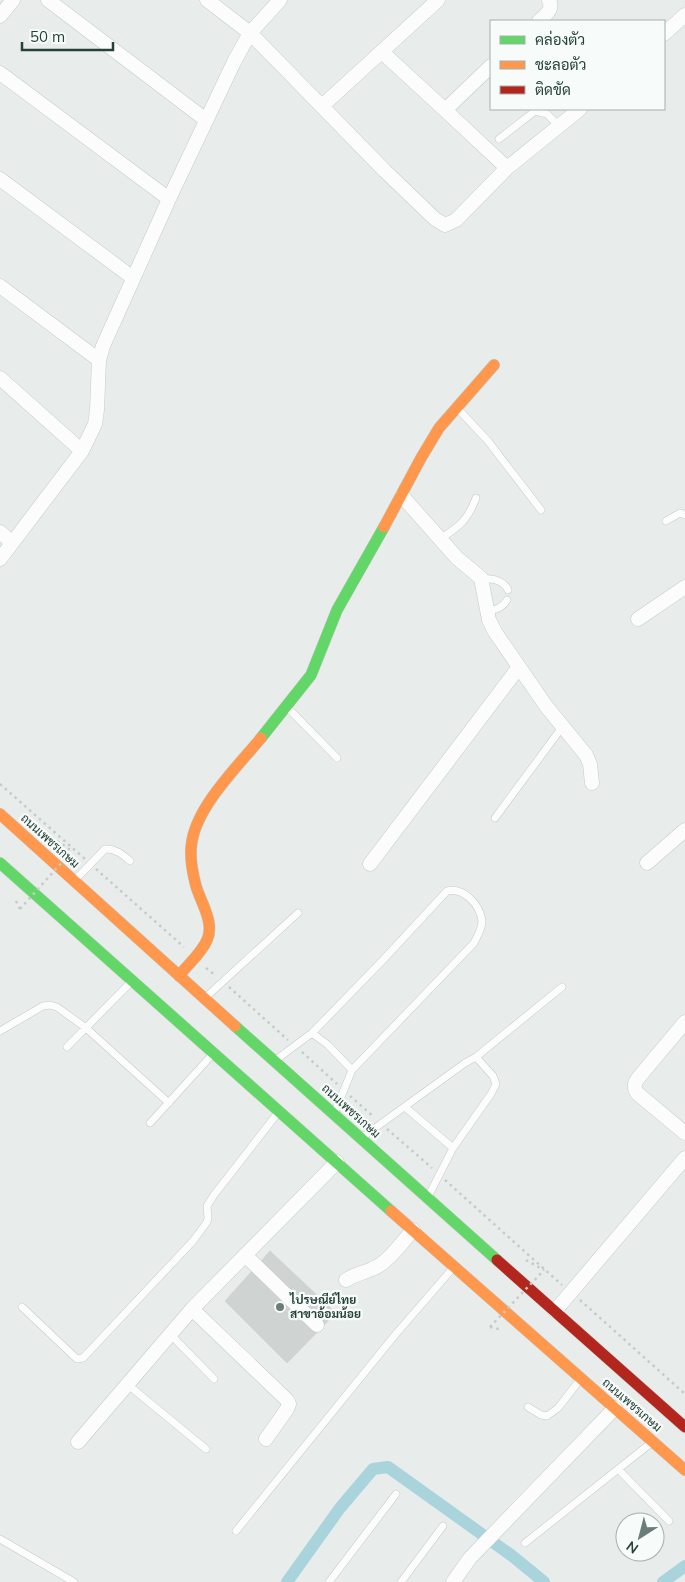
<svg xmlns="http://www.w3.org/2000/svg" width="685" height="1582" font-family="Mulish,Sarabun,sans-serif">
<rect width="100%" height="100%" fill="#e8edeb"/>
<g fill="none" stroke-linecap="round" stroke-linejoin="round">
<!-- canal -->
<path stroke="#a9d4db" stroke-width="12" d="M287 1582 340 1508 373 1469 388 1467 511 1555 544 1582
M663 1582 685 1566"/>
</g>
<!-- building -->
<path fill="#cfd4d2" stroke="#d1d6d4" d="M270 1251 336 1313 287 1363 225 1301Z"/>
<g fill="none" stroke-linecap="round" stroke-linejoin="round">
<!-- lane casing -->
<g stroke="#c5cac8" stroke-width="8">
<path id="lane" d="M499 139 535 111 547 114 559 126
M459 410 488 441 541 510
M666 521 680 513 685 515
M440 539C460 526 467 521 476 498
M481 578C491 579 503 579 508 590
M488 611C497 609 502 608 507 600
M288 708 337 758
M495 818 563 726
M76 879 105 849C115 848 123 855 130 861
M206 997 298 913
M0 1031 43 1006 50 1005 57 1007 86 1028 169 1103
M312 1033 383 960 447 891C464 887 480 905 482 921 482 929 477 937 474 943L352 1070
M67 1047 129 984
M476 1057 562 987
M277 1059 312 1033 328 1045 352 1070 335 1112
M405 1107 453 1148
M150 1123 211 1056
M364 1136 465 1063 476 1057 493 1076 496 1084 491 1094 453 1148 429 1195
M22 1307 77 1359 83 1358 193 1241 207 1222 208 1218 207 1206 214 1195 277 1114
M170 1334 214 1379
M127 1384 206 1449
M528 1407 541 1415 547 1416 558 1408 579 1381
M618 1469 669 1521
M236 1531 395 1335 453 1268
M0 1539 74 1582
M525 1543 651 1443
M329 1582 396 1494
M401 1582 443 1526"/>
</g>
<!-- street casing -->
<g stroke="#c5cac8" stroke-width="15">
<path id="street" d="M48 0 206 120
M207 0 250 33 385 171 435 219 445 225 456 220 507 168 580 109
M0 16 13 0
M539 21C545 15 554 10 549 0
M664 34 685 15
M382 52 445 110 507 168
M0 73 169 199
M322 106 438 0
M445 110 491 66
M0 179 133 278
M0 286 99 360
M0 378 82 451
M402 496 457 558 481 578 489 620 495 632 546 706 586 755 590 764 592 783
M0 532 12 543
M0 559 82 451 95 424 97 410 99 360 103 346 169 199 234 62 250 33 280 0
M638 619 685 587
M647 863 685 830
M370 864 519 667
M685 1022 639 1077C634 1083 633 1087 637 1093L685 1133
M245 1255 317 1325
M346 1280C357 1273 361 1274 372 1269 387 1264 403 1241 413 1230
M192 1309 287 1400 289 1404 287 1409 266 1439
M555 1311 685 1158
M78 1442 192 1309 337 1162
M453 1582 470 1558 615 1408"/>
</g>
<!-- fast casing -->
<g stroke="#c3cbc8" stroke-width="12">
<path id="fast" d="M261 738 311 675 337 610 384 527
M0 863 391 1211
M235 1026 497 1260"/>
</g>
<!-- slow casing -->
<g stroke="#c3cbc8" stroke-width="12">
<path id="slow" d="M384 527 421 458 439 428 494 365
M0 814 235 1026
M179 976C188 964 201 954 207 940 215 923 201 903 196 886 192 871 189 856 192 841 198 805 238 766 261 738
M391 1211 685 1470"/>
</g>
<!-- jam casing -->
<g stroke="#c3cbc8" stroke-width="12">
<path id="jam" d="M497 1260 685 1427"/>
</g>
<!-- path -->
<path stroke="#c3ccca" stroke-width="2.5" stroke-dasharray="2.5 4" stroke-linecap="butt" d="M0 784 85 859
M57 841 72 851
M96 869 184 947
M16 901 20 909
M206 968 215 975
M229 987 288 1040
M302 1052 337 1084
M350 1096 374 1117
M387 1129 432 1168
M445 1180 562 1285
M526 1260 544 1270
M580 1300 685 1394
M490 1327 499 1329"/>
<!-- lane -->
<use href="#lane" stroke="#fcfcfc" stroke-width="7"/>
<!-- street -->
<use href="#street" stroke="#fcfcfc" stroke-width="14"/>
<!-- fast -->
<use href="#fast" stroke="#63d668" stroke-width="11"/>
<!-- slow -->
<use href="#slow" stroke="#ff974d" stroke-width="11"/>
<!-- jam -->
<use href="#jam" stroke="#b3261e" stroke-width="11"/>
<!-- path-bridge -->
<path stroke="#c3ccca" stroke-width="2.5" stroke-dasharray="2.5 4" stroke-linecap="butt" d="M20 909 72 851
M490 1327 544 1270"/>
</g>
<!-- markers -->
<circle fill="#697e78" stroke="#f7fbf9" stroke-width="2" cx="280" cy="1307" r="5"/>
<g text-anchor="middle" stroke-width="4.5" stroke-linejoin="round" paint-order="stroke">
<!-- street labels -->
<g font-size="12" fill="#24423a" stroke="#f7fbf9">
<text transform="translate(50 841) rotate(42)" y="4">ถนนเพชรเกษม</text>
<text transform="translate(351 1111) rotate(42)" y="4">ถนนเพชรเกษม</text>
<text transform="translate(632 1405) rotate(41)" y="4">ถนนเพชรเกษม</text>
</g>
<!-- poi labels -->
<g font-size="12" font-weight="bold" fill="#24423a" stroke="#f7fbf9" text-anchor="start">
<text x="290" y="1304">ไปรษณีย์ไทย<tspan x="290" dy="14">สาขาอ้อมน้อย</tspan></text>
</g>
</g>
<!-- legend -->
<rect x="490" y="20" width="175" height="90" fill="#f7fbf9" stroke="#a3b1ad"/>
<rect x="500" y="36" width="25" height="8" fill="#63d668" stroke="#a3b1ad"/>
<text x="535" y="45" font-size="15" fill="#24423a">คล่องตัว</text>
<rect x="500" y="61" width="25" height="8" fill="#ff974d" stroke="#a3b1ad"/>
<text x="535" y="70" font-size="15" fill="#24423a">ชะลอตัว</text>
<rect x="500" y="86" width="25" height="8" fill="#b3261e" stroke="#a3b1ad"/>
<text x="535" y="95" font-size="15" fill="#24423a">ติดขัด</text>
<!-- north arrow -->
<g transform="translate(640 1537) rotate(216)"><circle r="24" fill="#f7fbf9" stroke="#a3b1ad"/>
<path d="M0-4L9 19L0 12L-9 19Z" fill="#697e78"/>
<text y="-8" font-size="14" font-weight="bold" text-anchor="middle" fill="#24423a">N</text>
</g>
<!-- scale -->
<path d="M22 42v8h91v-8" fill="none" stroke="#24423a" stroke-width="2.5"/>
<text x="30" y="42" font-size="15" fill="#24423a" stroke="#f7fbf9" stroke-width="4" paint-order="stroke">50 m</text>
</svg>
